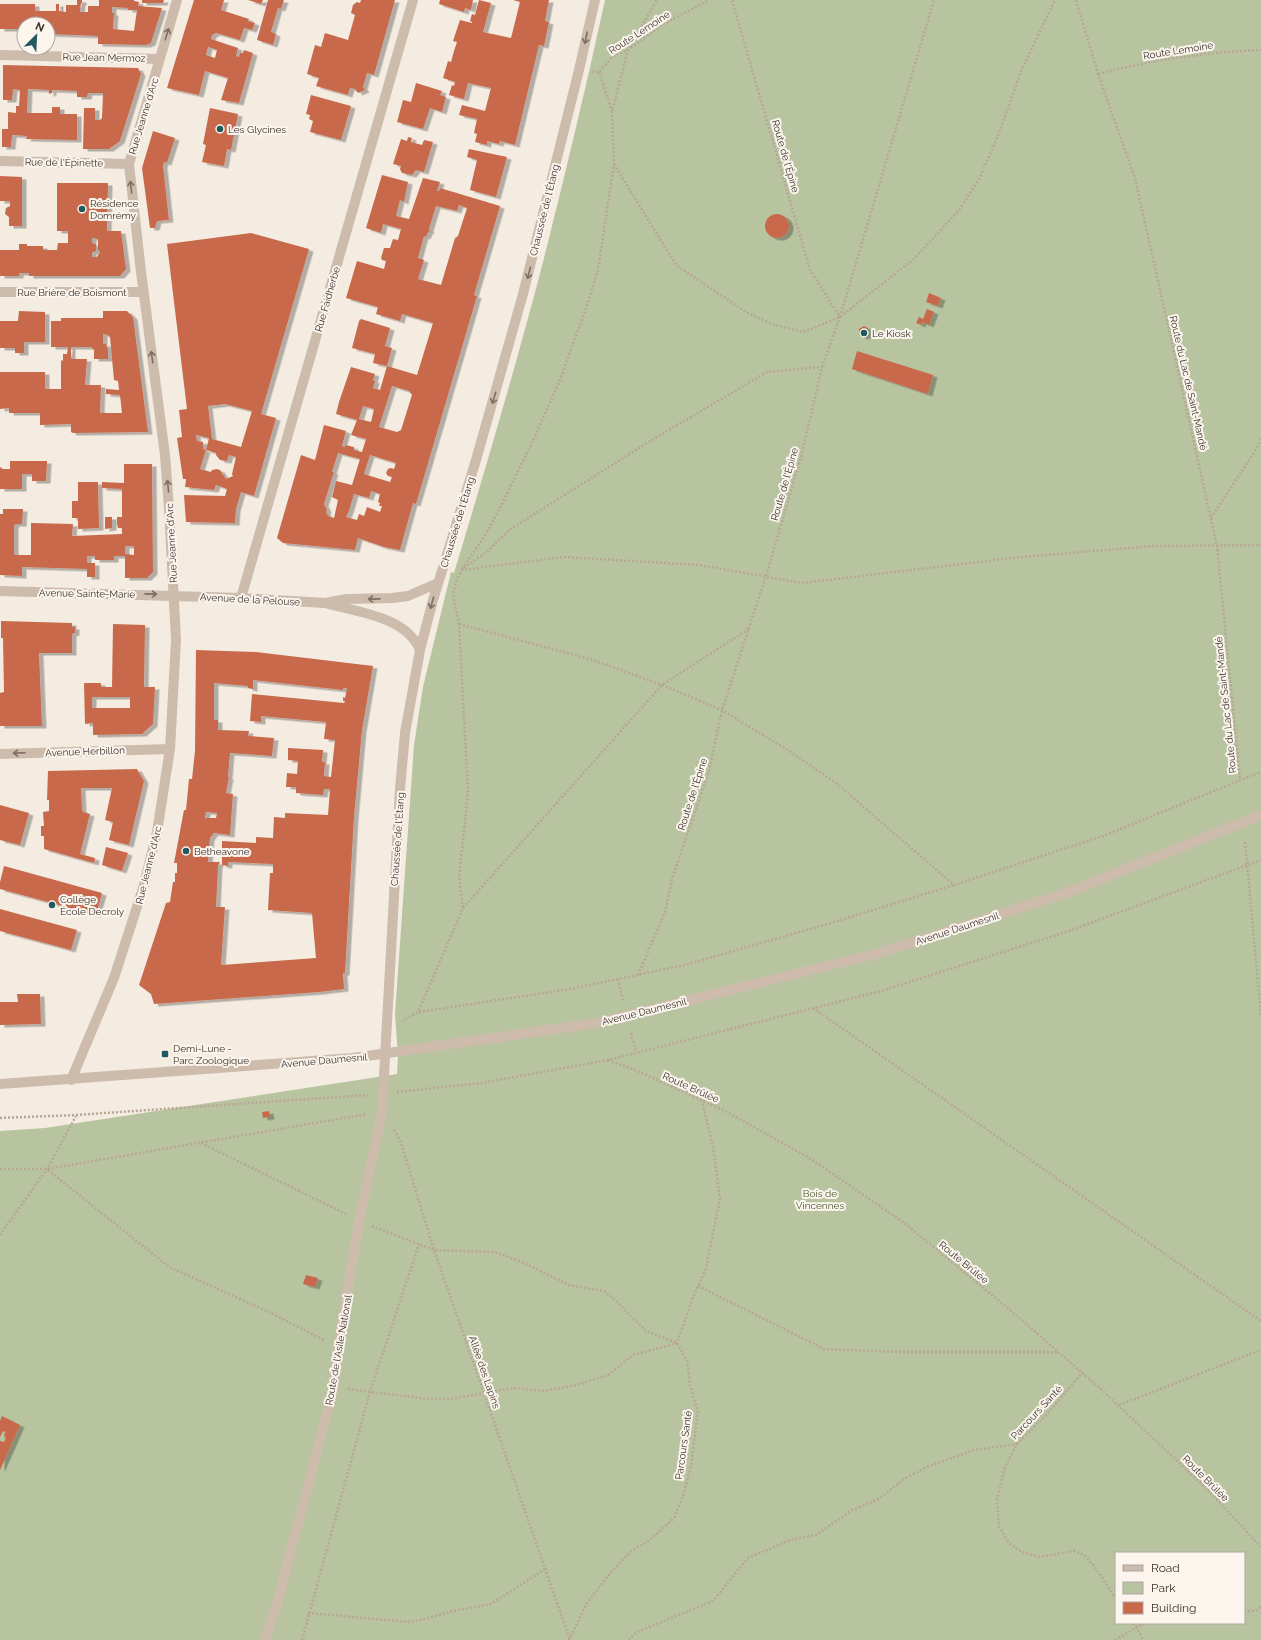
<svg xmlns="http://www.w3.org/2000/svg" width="1261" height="1640" viewBox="0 0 1261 1640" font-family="Raleway,sans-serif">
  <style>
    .green { fill: #b8c4a0; fill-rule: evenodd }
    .building { fill: #c8694b; fill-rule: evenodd; filter: url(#shadow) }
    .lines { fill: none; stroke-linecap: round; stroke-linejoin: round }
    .path { stroke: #b9a596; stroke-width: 2.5; stroke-dasharray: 2 2; stroke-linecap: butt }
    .minor { stroke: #cdbbac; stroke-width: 10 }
    .oneway { stroke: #7d6f65 }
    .poi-dot { fill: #1f5a5e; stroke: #fbf5ee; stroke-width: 1.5 }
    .labels { text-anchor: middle; stroke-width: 4; stroke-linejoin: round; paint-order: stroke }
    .street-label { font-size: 10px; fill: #3b302b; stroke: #fbf5ee }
    .poi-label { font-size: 10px; fill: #3b302b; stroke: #fbf5ee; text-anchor: start }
    .park-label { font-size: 10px; fill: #4a5a2e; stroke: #fbf5ee }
  </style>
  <defs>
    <filter id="shadow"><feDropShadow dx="4.5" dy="2.5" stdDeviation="0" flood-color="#0004"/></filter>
  </defs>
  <rect width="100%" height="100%" fill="#f4ebe1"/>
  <path class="green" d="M605 0H1261V1640H0V1131L45 1128 397 1074 398 1055 395 1014 414 745 423 687 451 572 454 573C485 470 516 366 543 262 565 175 586 88 605 0ZM1116 1553H1244V1623H1116Z"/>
  <path class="building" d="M77 0H82V3H81L80 12H88V6H99V0H134V1L139 2 138 6 162 8 151 43 146 45 98 44V36L48 34V24H24V29H0V4H35V11H56V4H59V11L66 12V5H77ZM112 7 128 8V10H137L134 31 113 29 114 13H112Z
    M142 0H164L163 3H142Z
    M194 0H224L221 10 249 19 248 21 255 23 252 30 244 28 240 40 216 33 212 35 211 39 238 48 236 56 239 57 240 53H243L244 50 253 53 239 103 221 100 228 78 205 71 199 95 167 88ZM208 47 217 50 215 58 206 55Z
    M248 0H263L261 4Z
    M268 0H284L281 9 278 8 271 32 276 34 273 45 257 40Z
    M361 0H395L374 75 367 73 363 87 365 90 358 93 355 89 350 88 348 95 316 86 319 78 307 74 315 45 321 47 325 33 348 40 355 15 351 13 353 5 357 2 360 3Z
    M440 0H473L471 10 465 8 464 12 439 4Z
    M479 0 491 3 483 32 511 38 520 2 513 0H549L545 21 549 22 544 46 539 45 515 145 500 141 499 144 487 141V145L475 142 477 134 474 133 477 119 459 115 462 105 485 111 491 88 468 83 464 99 449 95 452 85 454 86 455 82 443 78 448 61 451 62 454 51 457 42 453 41 460 20 472 23V22L470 21 472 14 475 15Z
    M3 65 138 68 141 74 120 141 109 149H83L84 108H95V120H100L102 118 103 93H88L87 97H77V91L52 90V93L49 94V90L28 89 27 113H52V107H60V114H77V140L26 139 27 136 12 135 11 147H2V129H8V112L16 113V106H19L20 90 13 89 12 100H3Z
    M416 83 442 91 440 95 446 97 442 112 430 108 423 129 397 122 403 100 411 102Z
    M311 95 351 106 341 140 310 132 313 121 309 119 310 115 306 114Z
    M210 108 238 114 231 150 227 149 224 166 202 162 206 145 203 144Z
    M153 131 175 138 167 163 164 162 163 166 169 220 157 221 155 228H150L142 168Z
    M408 137 412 138 411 142 422 145 424 140 433 142 424 172 416 170 412 175 402 173 400 169 401 166 393 164 401 139 407 141Z
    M469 149 507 157 496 197 470 190 477 160 467 157Z
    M382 175 408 182 404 202 400 200 396 216 409 219 423 178 440 182 437 191H439L440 188 500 206 474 295 477 296 424 477 416 504 413 503 400 550 384 547 358 538 355 550 283 543 277 538 301 455 315 460 324 425 346 431 342 446 345 447V445L354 447V450L362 452 366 439 351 435 357 420 336 414 339 402 351 367 375 374 373 380 375 381 373 388 380 390 387 366 373 363 375 354 352 348 359 321 361 319 390 328 385 346 392 348 387 366 417 375 433 323 402 314 400 321 376 314 378 307 346 298 357 261 384 269 386 261 382 260 381 258 384 248H390L393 239 398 240 401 229 383 224 381 233 366 228ZM459 205 467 208 458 236 455 238 441 285 418 279 424 260 418 258 424 236 426 237 428 232 430 231 429 229 436 206 457 211ZM392 386 409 391 412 395 401 430 397 432 379 427ZM363 406 374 409 371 422 359 419ZM338 453 360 459 352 485 336 481 332 497 338 500 334 518 328 516 326 512 327 510 324 504 334 472H332ZM370 455 396 463 394 469 391 468 388 469 386 473 388 476 392 477 390 482 364 474ZM371 491 380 494 378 502 380 503 379 506H382L380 512 367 507 364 516 359 514 357 520 346 517 349 511 354 494 369 498Z
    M0 176 22 177V226H9V217L5 214 6 208 10 206V201H0Z
    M57 183H108L107 231H121L126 269 120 276H29V273H19V276H0V250H19V244H27V246H43V250H57L58 243H68V231H57ZM92 238 98 239V250L100 252 97 257H92V252H94L96 251V244L92 243Z
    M765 226a12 12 0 1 1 24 0a12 12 0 1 1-24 0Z
    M251 233 309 249 261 414 276 418 254 496 241 492 236 509 235 523 186 522 184 495 225 496 227 489 216 485 214 490 185 487 186 479H183L177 438 182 437 179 410 187 409 167 244ZM225 404 252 411 241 447 212 439 208 406ZM196 435 209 438 206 450 216 453V455L220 460 227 461 229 455 236 457 232 474 233 476 226 479 220 470 217 469 212 470 211 472 200 469 206 450 203 449V442L197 441Z
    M929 293 941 298 938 306 926 302Z
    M927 309 934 312 929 325 922 322 921 325 916 323 919 317 923 319Z
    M19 311 45 312V342H24V353H15V348H0V321H18Z
    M103 311H127L133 317 148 432 73 433 71 432V424L40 425V413H9V408L0 409V372H45V389H61V360L63 361V354H67L68 347H51V321H61V318H103ZM103 334 108 335 110 337 114 380 118 381 119 390 106 389V394L120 395 122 413H100L101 385H85L87 359H71V347H91L94 350V359H108V350L106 344H103Z
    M864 326 868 328V334L864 337 859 335V329Z
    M857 351 933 375 928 394 852 369Z
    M10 461H47L46 481H32V474H22V489H0V467L3 469H10Z
    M124 464H152L153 572 147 578H125V556H114V560H95V556H87V563H95V577H87V569L22 567V576L0 575V514H3V509H23L22 524H15L14 527V555H31V523L73 524 72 536 122 534V528H118L117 524V517H122V489L102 488V482L124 483ZM125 546H134V555L125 554Z
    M78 482H98L99 528 78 529V518H72V501H78Z
    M105 517H112V528L105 529Z
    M1 621 72 623V627H75V633L72 634V653H39L42 726H0V693L4 692 3 638H1Z
    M113 624 145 625 144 687H155L153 724 142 734 93 735V723L85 724 84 683H101V687H112ZM92 697H130V708H92Z
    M196 650 256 652 373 666 362 730 354 817 345 973H343L344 989 319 992 154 1004 151 994 139 985 166 903 170 902 173 882H175V873H177V863H174L184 810H186L189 779H192L195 751ZM253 680 343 690V688H347L345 698 343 697V701H345L344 703 252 694 250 721 261 722V716L326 722 324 739 335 740 331 777 324 776 325 762H322L323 750 288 748V760L298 761 297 774 287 773 286 787H296V793L323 795 324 789H330L328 815 285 813V818L274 817 273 838 256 837V843L222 841V865L228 866V862L273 864V873H270L268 910 312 913 316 958 221 965 225 907H216L218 866 220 862H208L210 838 214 833 230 835 233 794 226 793 229 777H228L230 753 272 756 274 738 248 736 249 731 218 730V720H214V683L248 686V688L253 689ZM206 812 217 813 216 818H205Z
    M137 769 144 781 129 845 109 840 113 822 105 820 112 788H81L82 809 83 812 90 814 80 854 95 858 94 863 44 849V836H41V826H44L43 812 49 811V800H47L48 771Z
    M0 805 29 813 20 845 0 840Z
    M106 847 128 853 122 871 102 865Z
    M4 866 102 893 96 915 0 889V882Z
    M0 909 77 930 71 950 0 931Z
    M17 994H40L41 1024 0 1025V1002H18Z
    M269 1111 270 1117 263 1118 262 1112Z
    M306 1275 318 1278 315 1287 303 1284Z
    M2 1416 20 1425 0 1470V1441L4 1442 6 1437 4 1436 6 1432 3 1431 0 1437V1421Z"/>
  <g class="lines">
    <path class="path" d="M1076 0 1098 74 1135 178 1217 546 1240 779
      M592 72H599L614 55 628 50 662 25 709 0
      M599 72 612 111
      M1098 74C1151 60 1206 52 1261 50
      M614 164 676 265 746 312 772 324 803 332 840 317 914 259 960 209 979 179 996 141 1022 69 1055 0
      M840 317 934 0
      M1211 518 1255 451 1261 439
      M464 568 488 551 509 530 647 443 767 372 822 367
      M462 569 484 537 500 508 531 445 559 382 585 312 598 270 614 164 612 111 628 50 657 0
      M459 624 593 660 662 685 722 710 786 749 836 783 954 885 1103 836 1261 772
      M1245 842 1261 1017
      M463 908 662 685 750 628
      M638 975 665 912 672 879 709 771 722 710 766 576 801 457 822 367 840 317 810 270 732 0
      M618 979 623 1000
      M813 1008 1261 1321
      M419 1012 570 989 685 965 841 920 954 885
      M402 1021 418 1012 463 908 459 877 468 792 459 624 453 595 457 579 462 570 564 557 699 565 802 583 1021 557 1152 546 1261 545
      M631 1033 636 1052
      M608 1060 635 1070 723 1110 808 1157 903 1222 1009 1309 1103 1391 1208 1490 1261 1547
      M397 1092 482 1083 608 1060 881 991 1069 931 1261 860
      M0 1118 76 1115 368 1095
      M394 1130 400 1140 434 1250 570 1640
      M201 1143 346 1214
      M0 1169H47L367 1114
      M48 1170 169 1267 271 1313 324 1340
      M372 1226 434 1250 495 1252 524 1263 569 1285 604 1291 614 1299 646 1331 677 1343
      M0 1235 47 1169 76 1116
      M698 1286 824 1349 898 1352H1058
      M1083 1372 1048 1413 1017 1444 1005 1467 997 1499 999 1527 1009 1543 1022 1552 1039 1557 1074 1551 1084 1555 1095 1567 1116 1599
      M348 1389 429 1399H450L514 1388 545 1391 576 1385 608 1375 633 1355 677 1343
      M1119 1405 1261 1350
      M1244 1611H1255L1261 1607
      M308 1613 407 1622 422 1620 453 1611 491 1604 545 1569
      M1134 1623 1143 1640
      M302 1640 370 1392 419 1244
      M569 1640 587 1603 612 1571 630 1552 650 1540 674 1518 683 1496 691 1466 698 1411 690 1385 687 1361 677 1343 692 1300 706 1268 720 1199 713 1147 702 1101
      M629 1640 637 1632 713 1601 748 1558 790 1540 816 1535 852 1510 879 1499 904 1479 929 1466 974 1450 1017 1444
      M1115 1640 1137 1627 1146 1623"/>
    <path class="minor" d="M0 55 159 59
      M0 161 129 164
      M0 292H143
      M0 591 241 598 325 603
      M241 598 413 0
      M420 650C406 616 356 612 325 603L347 599 392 598 408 596 438 583
      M0 754 170 749
      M71 1080 114 978 144 885 157 832 170 749 176 640 169 508 165 455 141 272 129 164 177 0
      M0 1084 353 1058 597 1023 879 953 1066 893 1261 815
      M265 1640 278 1600 334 1386 338 1347 359 1221 382 1112 400 789 405 733 420 650 433 600 476 460 523 294 578 74 595 0"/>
  </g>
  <defs><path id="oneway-shaft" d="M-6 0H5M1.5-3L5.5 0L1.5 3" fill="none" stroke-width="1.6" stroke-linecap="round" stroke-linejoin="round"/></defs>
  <g class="oneway">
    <use href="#oneway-shaft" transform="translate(167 34) rotate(-73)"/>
    <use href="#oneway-shaft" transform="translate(586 38) rotate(102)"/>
    <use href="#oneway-shaft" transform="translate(131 187) rotate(-96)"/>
    <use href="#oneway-shaft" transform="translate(529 273) rotate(104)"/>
    <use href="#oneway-shaft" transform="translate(152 357) rotate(-98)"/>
    <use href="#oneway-shaft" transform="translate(494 398) rotate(106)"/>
    <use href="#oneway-shaft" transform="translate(168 486) rotate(-95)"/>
    <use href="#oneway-shaft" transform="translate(151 594) rotate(1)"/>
    <use href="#oneway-shaft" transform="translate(374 599) rotate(179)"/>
    <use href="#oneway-shaft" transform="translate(432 603) rotate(105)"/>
    <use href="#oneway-shaft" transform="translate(19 753) rotate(178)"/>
  </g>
  <g class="poi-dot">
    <circle cx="220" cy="129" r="4"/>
    <circle cx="82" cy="209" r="4"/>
    <circle cx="864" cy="333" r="4"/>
    <circle cx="186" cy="851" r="4"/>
    <circle cx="52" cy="905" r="4"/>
    <rect x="161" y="1050" width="8" height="8" rx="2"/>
  </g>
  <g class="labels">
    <g class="street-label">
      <text transform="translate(639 32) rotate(-33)" y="4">Route Lemoine</text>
      <text transform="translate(1178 50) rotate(-9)" y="4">Route Lemoine</text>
      <text transform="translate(104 57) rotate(1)" y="4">Rue Jean Mermoz</text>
      <text transform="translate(143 116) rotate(-73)" y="4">Rue Jeanne d'Arc</text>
      <text transform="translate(786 156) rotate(74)" y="4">Route de l'Épine</text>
      <text transform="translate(64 162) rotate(1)" y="4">Rue de l'Épinette</text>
      <text transform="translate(544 210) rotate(-76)" y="4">Chaussée de l'Étang</text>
      <text x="72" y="296">Rue Brière de Boismont</text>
      <text transform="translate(327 299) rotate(-74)" y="4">Rue Faidherbe</text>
      <text transform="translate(1189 383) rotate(77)" y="4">Route du Lac de Saint-Mandé</text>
      <text transform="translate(784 484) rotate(-74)" y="4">Route de l'Épine</text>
      <text transform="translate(457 522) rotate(-73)" y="4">Chaussée de l'Étang</text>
      <text transform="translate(171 543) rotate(-93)" y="4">Rue Jeanne d'Arc</text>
      <text transform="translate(87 593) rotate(1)" y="4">Avenue Sainte-Marie</text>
      <text transform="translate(250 599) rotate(3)" y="4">Avenue de la Pelouse</text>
      <text transform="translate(1225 705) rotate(-96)" y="4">Route du Lac de Saint-Mandé</text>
      <text transform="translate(85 751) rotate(-2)" y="4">Avenue Herbillon</text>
      <text transform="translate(692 794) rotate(-72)" y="4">Route de l'Épine</text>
      <text transform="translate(397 839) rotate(-86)" y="4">Chaussée de l'Étang</text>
      <text transform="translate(148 865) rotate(-76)" y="4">Rue Jeanne d'Arc</text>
      <text transform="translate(957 928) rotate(-18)" y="4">Avenue Daumesnil</text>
      <text transform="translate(644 1011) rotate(-14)" y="4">Avenue Daumesnil</text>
      <text transform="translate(324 1060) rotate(-5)" y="4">Avenue Daumesnil</text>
      <text transform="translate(691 1087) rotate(24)" y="4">Route Brûlée</text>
      <text transform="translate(964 1262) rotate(39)" y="4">Route Brûlée</text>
      <text transform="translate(338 1350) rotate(-80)" y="4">Route de l'Asile National</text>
      <text transform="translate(485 1372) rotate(71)" y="4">Allée des Lapins</text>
      <text transform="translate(1036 1412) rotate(-47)" y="4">Parcours Santé</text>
      <text transform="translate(683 1445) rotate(-82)" y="4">Parcours Santé</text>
      <text transform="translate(1206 1478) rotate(45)" y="4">Route Brûlée</text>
    </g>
    <g class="poi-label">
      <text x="228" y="133">Les Glycines</text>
      <text x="90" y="207">Résidence<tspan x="90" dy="12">Domrémy</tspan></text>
      <text x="872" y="337">Le Kiosk</text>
      <text x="194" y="855">Betheavone</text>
      <text x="60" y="903">Collège<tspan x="60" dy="12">École Decroly</tspan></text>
      <text x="173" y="1052">Demi-Lune -<tspan x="173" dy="12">Parc Zoologique</tspan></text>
    </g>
    <g class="park-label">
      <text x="820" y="1197">Bois de<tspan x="820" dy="12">Vincennes</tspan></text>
    </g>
  </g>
  <rect x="1115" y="1552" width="130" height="72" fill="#fbf5ee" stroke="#aea6a0"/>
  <rect x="1123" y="1565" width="20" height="6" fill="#cdbbac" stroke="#aea6a0"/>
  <text x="1151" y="1572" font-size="12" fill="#3b302b">Road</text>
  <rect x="1123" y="1582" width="20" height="12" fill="#b8c4a0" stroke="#aea6a0"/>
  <text x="1151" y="1592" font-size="12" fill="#3b302b">Park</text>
  <rect x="1123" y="1602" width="20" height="12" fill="#c8694b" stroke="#aea6a0"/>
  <text x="1151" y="1612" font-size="12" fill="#3b302b">Building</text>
  <g transform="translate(36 36) rotate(24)"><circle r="19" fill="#fbf5ee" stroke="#aea6a0"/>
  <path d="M0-3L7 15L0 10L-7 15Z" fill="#1f5a5e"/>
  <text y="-6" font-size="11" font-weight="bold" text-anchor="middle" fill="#3b302b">N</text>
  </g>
</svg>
